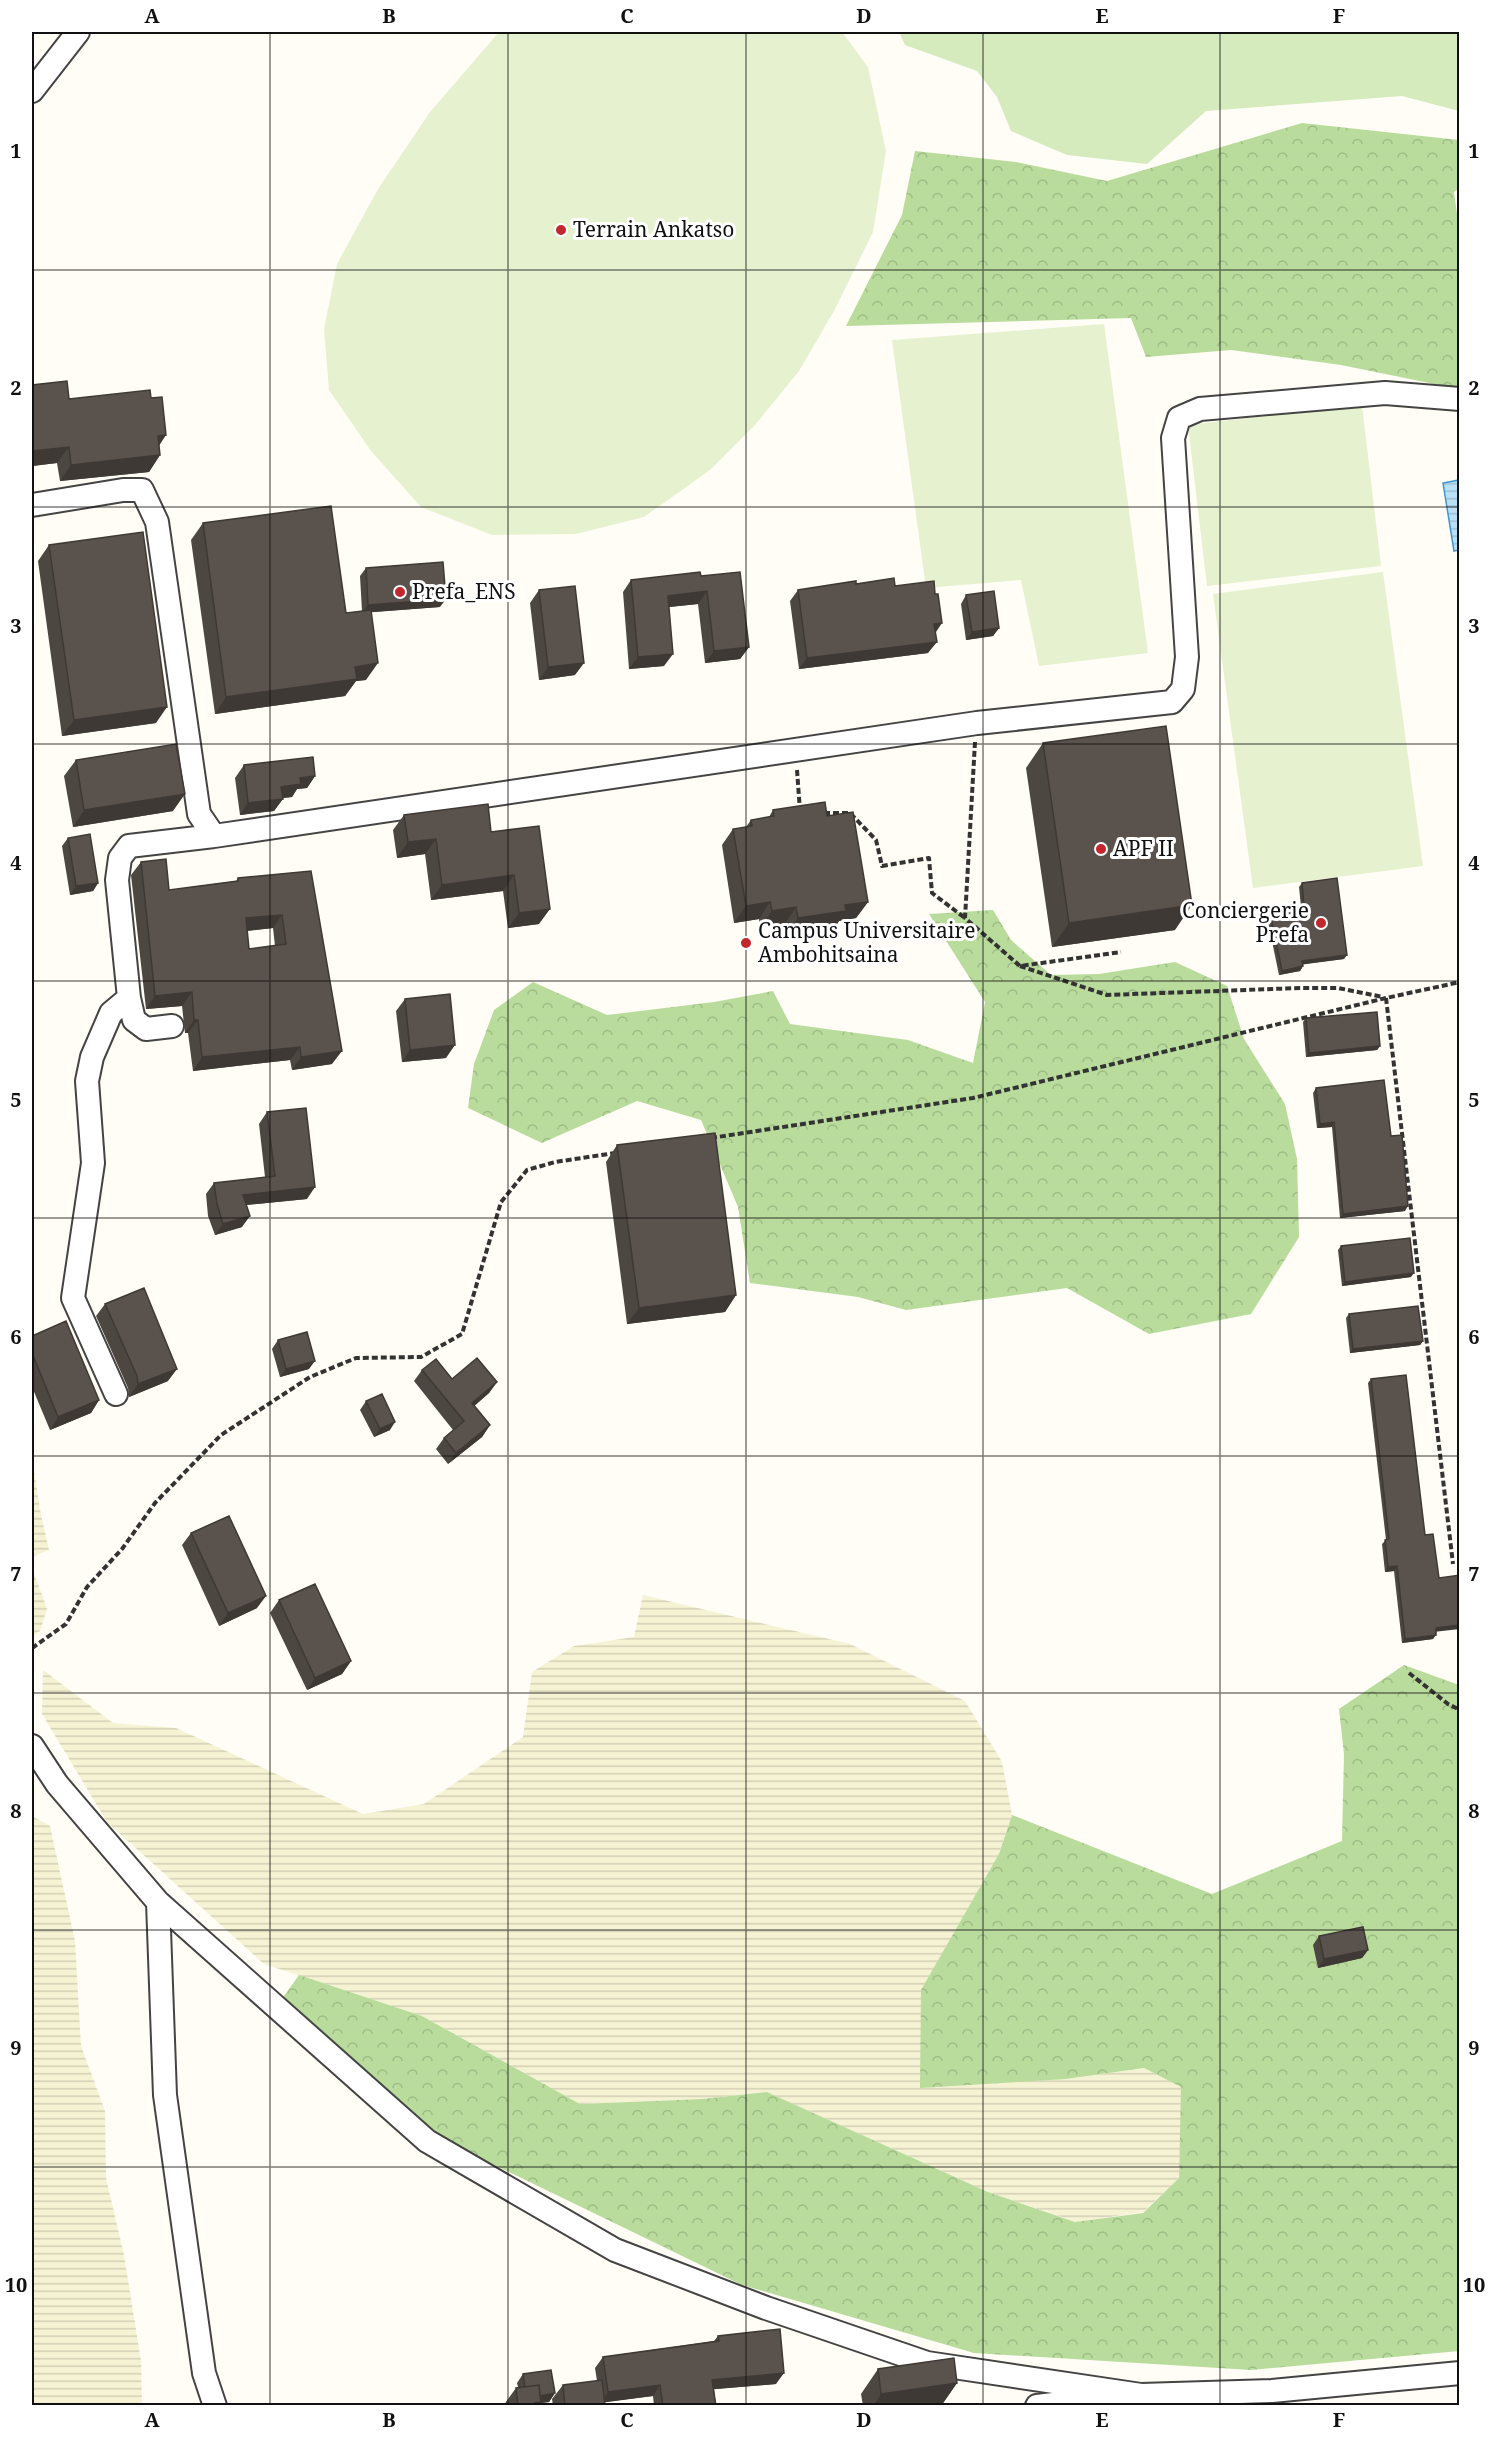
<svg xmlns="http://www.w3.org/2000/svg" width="1491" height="2437" viewBox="0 0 1491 2437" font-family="'Noto Serif',serif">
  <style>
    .farmland { fill: url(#farmland-rules) }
    .grass { fill: #d5ebbd }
    .forest { fill: url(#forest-crowns) }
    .pitch { fill: #e6f2cf }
    .water { fill: url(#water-rules); stroke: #3f96cf; stroke-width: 1.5 }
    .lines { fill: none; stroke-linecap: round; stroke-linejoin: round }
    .minor-casing { stroke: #444; stroke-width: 26 }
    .path { stroke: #333; stroke-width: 4; stroke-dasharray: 6 3; stroke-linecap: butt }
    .minor { stroke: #fff; stroke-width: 22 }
    .wall { fill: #4d4742; fill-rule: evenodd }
    .shaded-wall { fill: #3f3936 }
    .building { fill: #5a524d; stroke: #3f3936; stroke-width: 1.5; fill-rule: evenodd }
    .grid { fill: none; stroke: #111; stroke-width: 1.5; stroke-opacity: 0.55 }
    .poi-dot { fill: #c4262e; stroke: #fff; stroke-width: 2 }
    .labels { text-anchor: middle; stroke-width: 6; stroke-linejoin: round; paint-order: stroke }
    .poi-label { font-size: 21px; fill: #111; stroke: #fff; text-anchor: start }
    .neatline { fill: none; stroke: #111; stroke-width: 2 }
    .grid-label { font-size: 20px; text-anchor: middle; font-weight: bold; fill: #111 }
  </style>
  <defs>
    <pattern id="farmland-rules" width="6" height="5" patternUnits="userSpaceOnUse" patternTransform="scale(1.5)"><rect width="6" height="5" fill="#f6f3d4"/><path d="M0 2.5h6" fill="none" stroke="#d2cfb5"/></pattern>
    <pattern id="forest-crowns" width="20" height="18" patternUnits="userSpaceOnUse" patternTransform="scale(1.5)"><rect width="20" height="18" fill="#b9dc9c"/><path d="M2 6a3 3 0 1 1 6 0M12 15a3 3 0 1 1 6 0" fill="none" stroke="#9ebc85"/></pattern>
    <pattern id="water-rules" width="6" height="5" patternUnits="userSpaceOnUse" patternTransform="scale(1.5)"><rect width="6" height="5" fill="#b9e0f7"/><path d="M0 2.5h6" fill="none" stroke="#9ebfd3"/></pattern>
  </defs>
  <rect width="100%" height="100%" fill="#fffdf5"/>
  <path class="farmland" d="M32 1457 40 1510 49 1550 32 1557Z
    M32 1568 47 1609 40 1631 32 1637Z
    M643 1595 850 1644 965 1701 1002 1762 1012 1815 999 1854 1066 2079 1144 2068 1182 2087 1179 2178 1143 2212 1076 2222 988 2192 767 2092 702 2099 580 2104 422 2016 264 1964 107 1822 42 1714 43 1670 113 1723 176 1728 363 1814 424 1804 523 1737 532 1672 574 1646 634 1637Z
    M32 1816 50 1826 75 1941 81 2046 105 2111 106 2178 124 2255 141 2361 142 2405H32Z"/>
  <path class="grass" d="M899 32H1459V111L1402 96 1206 111 1147 164 1067 155 1011 131 997 97 977 71 905 45Z"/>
  <path class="forest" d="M1302 123 1459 140V188L1454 192 1458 221 1460 222 1459 389 1341 365 1231 350 1146 357 1131 318 846 326 902 215 915 151 1016 162 1107 181Z
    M993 910 1011 940 1051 975 1099 974 1175 962 1227 986 1244 1039 1285 1104 1297 1159 1299 1237 1251 1314 1149 1334 1067 1288 906 1310 858 1297 750 1283 738 1207 701 1120 637 1101 542 1143 468 1108 474 1064 494 1010 533 982 607 1015 714 1002 773 991 790 1024 908 1040 973 1063 985 1002 929 914Z
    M1404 1665 1459 1685V2351L1251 2370 974 2353 742 2285 449 2143 282 1999 299 1975 422 2016 580 2104 702 2099 767 2092 988 2192 1075 2222 1143 2213 1179 2178 1181 2087 1144 2068 1066 2079 920 2088 921 1990 999 1854 1012 1815 1212 1894 1342 1841 1344 1754 1339 1709Z"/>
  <path class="pitch" d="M499 32H842L868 67 886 151 873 232 834 311 799 371 755 425 710 470 644 517 576 534 492 535 421 507 371 451 329 390 324 329 337 264 378 189 430 112Z
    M1104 324 1148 653 1039 666 1021 580 926 588 892 340Z
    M1362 405 1381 566 1207 586 1188 425Z
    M1383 572 1423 866 1253 888 1213 594Z"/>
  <path class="water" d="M1459 480V550L1454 551 1443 483Z"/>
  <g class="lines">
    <defs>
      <path id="minor" d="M32 91 78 32
        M32 505 123 490H142L157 522 199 814 214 836
        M172 1026 146 1029 134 1020 129 998 117 880 120 858 129 846 214 836 977 723 1172 702 1183 689 1187 657 1173 438 1179 418 1200 409 1385 393 1460 399
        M116 1394 73 1298 93 1163 87 1081 92 1057 111 1013 129 998
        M32 1746 57 1784 158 1902 427 2141 615 2250 766 2308 927 2363 1141 2395 1272 2391 1460 2373
        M158 1902 165 2095 204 2373 215 2406
        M1037 2406 1103 2398"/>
    </defs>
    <use href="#minor" class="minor-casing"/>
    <path class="path" d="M975 742 965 918 1020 966 1121 952
      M797 770 800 811
      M824 813H850L876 840 882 866 929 858 932 893 965 918
      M1020 966 1107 995 1300 988H1338L1383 997
      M1386 998 1453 1564
      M711 1138 973 1098 1386 998 1460 982
      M32 1648 66 1624 87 1587 122 1549 155 1503 221 1435 310 1377 356 1358 421 1357 462 1334 501 1202 527 1170 555 1162 615 1153
      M1409 1673 1448 1704 1460 1710"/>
    <use href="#minor" class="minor"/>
  </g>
  <path class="wall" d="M32 385 69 399 159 446 160 455 149 472 60 481 57 463 32 466Z
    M203 523 346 613 362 611 360 576 366 568 440 607 371 612 366 680 356 681 345 696 215 714 191 540Z
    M49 545 156 723 62 736 38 561Z
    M701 576 749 647 740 659 705 663 698 604 669 607 664 666 629 669 623 592 631 580Z
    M856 584 895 586 935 632 928 653 799 669 790 601 798 590Z
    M539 590 575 675 539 680 530 603Z
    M966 595 999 628 993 636 966 640 961 604Z
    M1043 743 1175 930 1052 947 1026 768Z
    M76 760 173 811 73 827 64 776Z
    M244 765 315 776 307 788 297 789 292 797 283 798 274 811 240 815 235 778Z
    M773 810 827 816 868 902 856 918 839 921 835 927 786 935 785 924 760 927 759 919 734 923 722 845 733 829 746 827 751 820 769 817Z
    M404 815 491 832 539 924 508 928 503 891 431 900 425 854 397 858 393 830Z
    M68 838 98 883 93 891 70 895 62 846Z
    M141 862 169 890 236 881 238 878 311 871 332 1064 292 1070 290 1060 193 1071 188 1033H185L182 1006 146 1009 131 875ZM273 928 275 946 249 949 247 931Z
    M1302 883 1344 959 1303 964V966L1300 971 1279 975 1267 917 1270 913 1301 907 1299 887Z
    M405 999 446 1058 402 1062 396 1011Z
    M1306 1018 1380 1046 1377 1050 1306 1057 1303 1022Z
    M1316 1088 1391 1136 1405 1211 1340 1218 1332 1127 1317 1128 1313 1093Z
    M267 1112 307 1199 246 1205 242 1227 215 1235 208 1216 206 1194 214 1183 265 1177 259 1124Z
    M617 1145 736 1295 725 1312 627 1324 606 1162Z
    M1341 1246 1411 1277 1342 1286 1338 1250Z
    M105 1304 168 1381 129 1397 128 1388 96 1316Z
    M1349 1314 1423 1341 1420 1345 1350 1353 1346 1318Z
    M32 1336 99 1400 91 1413 50 1430 32 1387Z
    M278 1340 309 1369 280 1377 272 1349Z
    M422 1370 452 1379 497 1382 489 1393 474 1406 490 1425 482 1437 448 1464 436 1449 444 1438 453 1430 414 1381Z
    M1371 1379 1436 1632 1433 1639 1402 1643 1394 1571 1385 1572 1382 1544 1386 1540 1368 1383Z
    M366 1401 390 1430 374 1437 360 1410Z
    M191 1533 257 1608 219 1626 182 1545Z
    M279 1600 351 1661 342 1674 307 1690 270 1613Z
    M1319 1936 1368 1950 1362 1958 1318 1968 1313 1945Z
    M718 2336 776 2384 714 2389 716 2406H654L653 2396 604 2402 605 2406H553L552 2399 563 2385 597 2381 595 2368 603 2357 714 2341Z
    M878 2369 957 2383 941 2406H863L861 2394Z
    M523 2374 555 2393 549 2402 541 2403 539 2406H503L516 2388 518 2387 517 2383Z"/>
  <path class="shaded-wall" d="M166 435 155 452 158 436Z
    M69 447 57 463 32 466V451Z
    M160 455 149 472 60 481 71 465Z
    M707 591 698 604 659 608 668 596Z
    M446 599 440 607 362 613 368 605Z
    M942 623 934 635V624Z
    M999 628 993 636 966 640 972 632Z
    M937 642 928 653 799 669 807 658Z
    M749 647 740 659 705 663 714 651Z
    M673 654 664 666 629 669 638 657Z
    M378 663 366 680 356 681 345 696 215 714 226 697 355 667Z
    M584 663 575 675 539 680 548 667Z
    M167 707 156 723 62 736 74 720Z
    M315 776 307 788 297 789 292 797 273 799 281 787 300 778Z
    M185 794 173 811 73 827 84 810Z
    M283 799 274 811 240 815 248 803Z
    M436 839 425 854 397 858 408 842Z
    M514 875 503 891 431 900 442 885Z
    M98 883 93 891 70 895 76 886Z
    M770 902 759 919 734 923 746 906Z
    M868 902 856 918 839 921 835 927 786 935 798 918 845 905Z
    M1192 905 1175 930 1052 947 1069 923Z
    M796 907 785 924 760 927 772 911Z
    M550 909 539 924 508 928 519 913Z
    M282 915 273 928 236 932 246 918Z
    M1347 955 1344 959 1299 965 1302 961Z
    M1303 966 1300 971 1279 975 1282 971Z
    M192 992 182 1006 146 1009 155 996Z
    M194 1020H198L188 1033H185Z
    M455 1045 446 1058 402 1062 410 1050Z
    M1380 1046 1377 1050 1306 1057 1309 1053Z
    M300 1047 290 1060 193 1071 202 1057Z
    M342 1051 332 1064 292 1070 301 1057Z
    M1334 1122 1332 1127 1317 1128 1320 1124Z
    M315 1187 307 1199 235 1206 243 1195Z
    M1408 1206 1405 1211 1340 1218 1343 1214Z
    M250 1216 242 1227 215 1235 223 1224Z
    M1414 1273 1411 1277 1342 1286 1345 1282Z
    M736 1295 725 1312 627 1324 639 1308Z
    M1423 1341 1420 1345 1350 1353 1353 1349Z
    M315 1361 309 1369 280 1377 286 1369Z
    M177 1369 168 1381 129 1397 138 1384Z
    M497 1382 489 1393 464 1415 472 1403Z
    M99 1400 91 1413 50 1430 58 1417Z
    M395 1422 390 1430 374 1437 380 1429Z
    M490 1425 482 1437 448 1464 456 1453Z
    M1397 1566 1394 1571 1385 1572 1388 1567Z
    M266 1596 257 1608 219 1626 228 1613Z
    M1460 1625V1629L1433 1632 1436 1628Z
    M1436 1635 1433 1639 1402 1643 1405 1639Z
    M351 1661 342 1674 307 1690 315 1678Z
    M1368 1950 1362 1958 1318 1968 1324 1959Z
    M784 2373 776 2384 705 2390 712 2380Z
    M957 2383 941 2406H873L881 2394Z
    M660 2385 653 2396 600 2403 608 2392Z
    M555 2393 549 2402 541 2403 539 2406H533L527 2398Z"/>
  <path class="building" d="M67 381 69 399 150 390 151 398 162 397 166 435 158 436 160 455 71 465 69 447 32 451V385Z
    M331 506 346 613 371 610 378 663 355 667 357 679 226 697 203 523Z
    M143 532 167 707 74 720 49 545Z
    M443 562 446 599 368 605 366 568Z
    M700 572 701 576 740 572 749 647 714 651 707 591 668 596 673 654 638 657 631 580Z
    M894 578 895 586 934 581 935 594H938L942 623 934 624 937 642 807 658 798 590 856 581V584Z
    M575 586 584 663 548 667 539 590Z
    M994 591 999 628 972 632 966 595Z
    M1166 726 1192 905 1069 923 1043 743Z
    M176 744 185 794 84 810 76 760Z
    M313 757 315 776 300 778 301 784 281 787 283 799 248 803 244 765Z
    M825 802 827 816 853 812 868 902 845 905 846 911 798 918 796 907 772 911 770 902 746 906 733 829 752 826 751 820 774 816 773 810Z
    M488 804 491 832 539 826 550 909 519 913 514 875 442 885 436 839 408 842 404 815Z
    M90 834 98 883 76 886 68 838Z
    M166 859 169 890 238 881V878L311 871 342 1051 301 1057 300 1047 202 1057 198 1020H194L192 992 155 996 141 862ZM282 915 286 944 249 949 246 918Z
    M1337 878 1347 955 1302 961 1303 966 1282 971 1270 913 1304 906 1302 883Z
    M450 994 455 1045 410 1050 405 999Z
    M1377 1012 1380 1046 1309 1053 1306 1018Z
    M1384 1080 1391 1136 1402 1135 1408 1206 1343 1214 1334 1122 1320 1124 1316 1088Z
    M306 1108 315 1187 243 1195 250 1216 223 1224 217 1204 214 1183 275 1176 267 1112Z
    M715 1133 736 1295 639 1308 617 1145Z
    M1410 1238 1414 1273 1345 1282 1341 1246Z
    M144 1288 177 1369 138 1384 137 1376 105 1304Z
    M1418 1306 1423 1341 1353 1349 1349 1314Z
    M66 1321 99 1400 58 1417 32 1353V1336Z
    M307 1332 315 1361 286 1369 278 1340Z
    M477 1358 497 1382 472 1403 490 1425 456 1453 444 1438 464 1421 422 1370 436 1359 452 1379Z
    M1406 1375 1425 1535 1433 1534 1439 1578 1460 1575V1625L1436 1628V1635L1405 1639 1397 1566 1388 1567 1385 1540 1389 1539 1371 1379Z
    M382 1394 395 1422 380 1429 366 1401Z
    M229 1516 266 1596 228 1613 191 1533Z
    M315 1584 351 1661 315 1678 279 1600Z
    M1363 1927 1368 1950 1324 1959 1319 1936Z
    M780 2329 784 2373 712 2380 716 2406H663L660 2385 608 2392 603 2357 719 2341 718 2336Z
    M954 2358 957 2383 881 2394 878 2369Z
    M551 2370 555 2393 540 2396 539 2385 525 2387 523 2374Z
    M602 2380 605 2406H565L563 2385Z
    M539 2385 541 2402 535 2403V2406H518L516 2388Z"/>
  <path class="grid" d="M270 32V2406M508 32V2406M746 32V2406M983 32V2406M1220 32V2406M32 270H1460M32 507H1460M32 744H1460M32 981H1460M32 1218H1460M32 1456H1460M32 1693H1460M32 1930H1460M32 2167H1460"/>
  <g class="poi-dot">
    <circle cx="561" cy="230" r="6"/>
    <circle cx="400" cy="592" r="6"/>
    <circle cx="1101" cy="849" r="6"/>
    <circle cx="1321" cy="923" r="6"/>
    <circle cx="746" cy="943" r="6"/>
  </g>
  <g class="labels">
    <g class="poi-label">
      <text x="573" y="237">Terrain Ankatso</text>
      <text x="412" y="599">Prefa_ENS</text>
      <text x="1113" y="856">APF II</text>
      <text x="1309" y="918" text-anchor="end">Conciergerie<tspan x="1309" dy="24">Prefa</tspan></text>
      <text x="758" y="938">Campus Universitaire<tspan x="758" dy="24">Ambohitsaina</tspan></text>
    </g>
  </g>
  <rect width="1491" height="2437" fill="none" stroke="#ffffff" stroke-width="66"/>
  <rect x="33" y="33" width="1425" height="2371" class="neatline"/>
  <g class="grid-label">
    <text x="152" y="23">A</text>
    <text x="389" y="23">B</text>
    <text x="627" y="23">C</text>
    <text x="864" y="23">D</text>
    <text x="1102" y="23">E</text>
    <text x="1339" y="23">F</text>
    <text x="16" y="158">1</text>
    <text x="1474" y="158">1</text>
    <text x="16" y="395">2</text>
    <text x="1474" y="395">2</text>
    <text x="16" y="633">3</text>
    <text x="1474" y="633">3</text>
    <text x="16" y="870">4</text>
    <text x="1474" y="870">4</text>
    <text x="16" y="1107">5</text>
    <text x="1474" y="1107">5</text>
    <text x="16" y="1344">6</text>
    <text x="1474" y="1344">6</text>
    <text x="16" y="1581">7</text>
    <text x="1474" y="1581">7</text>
    <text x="16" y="1818">8</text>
    <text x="1474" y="1818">8</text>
    <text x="16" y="2055">9</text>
    <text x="1474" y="2055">9</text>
    <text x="16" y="2292">10</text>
    <text x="1474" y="2292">10</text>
    <text x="152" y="2427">A</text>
    <text x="389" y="2427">B</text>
    <text x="627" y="2427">C</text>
    <text x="864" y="2427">D</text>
    <text x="1102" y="2427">E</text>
    <text x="1339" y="2427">F</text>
  </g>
</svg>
